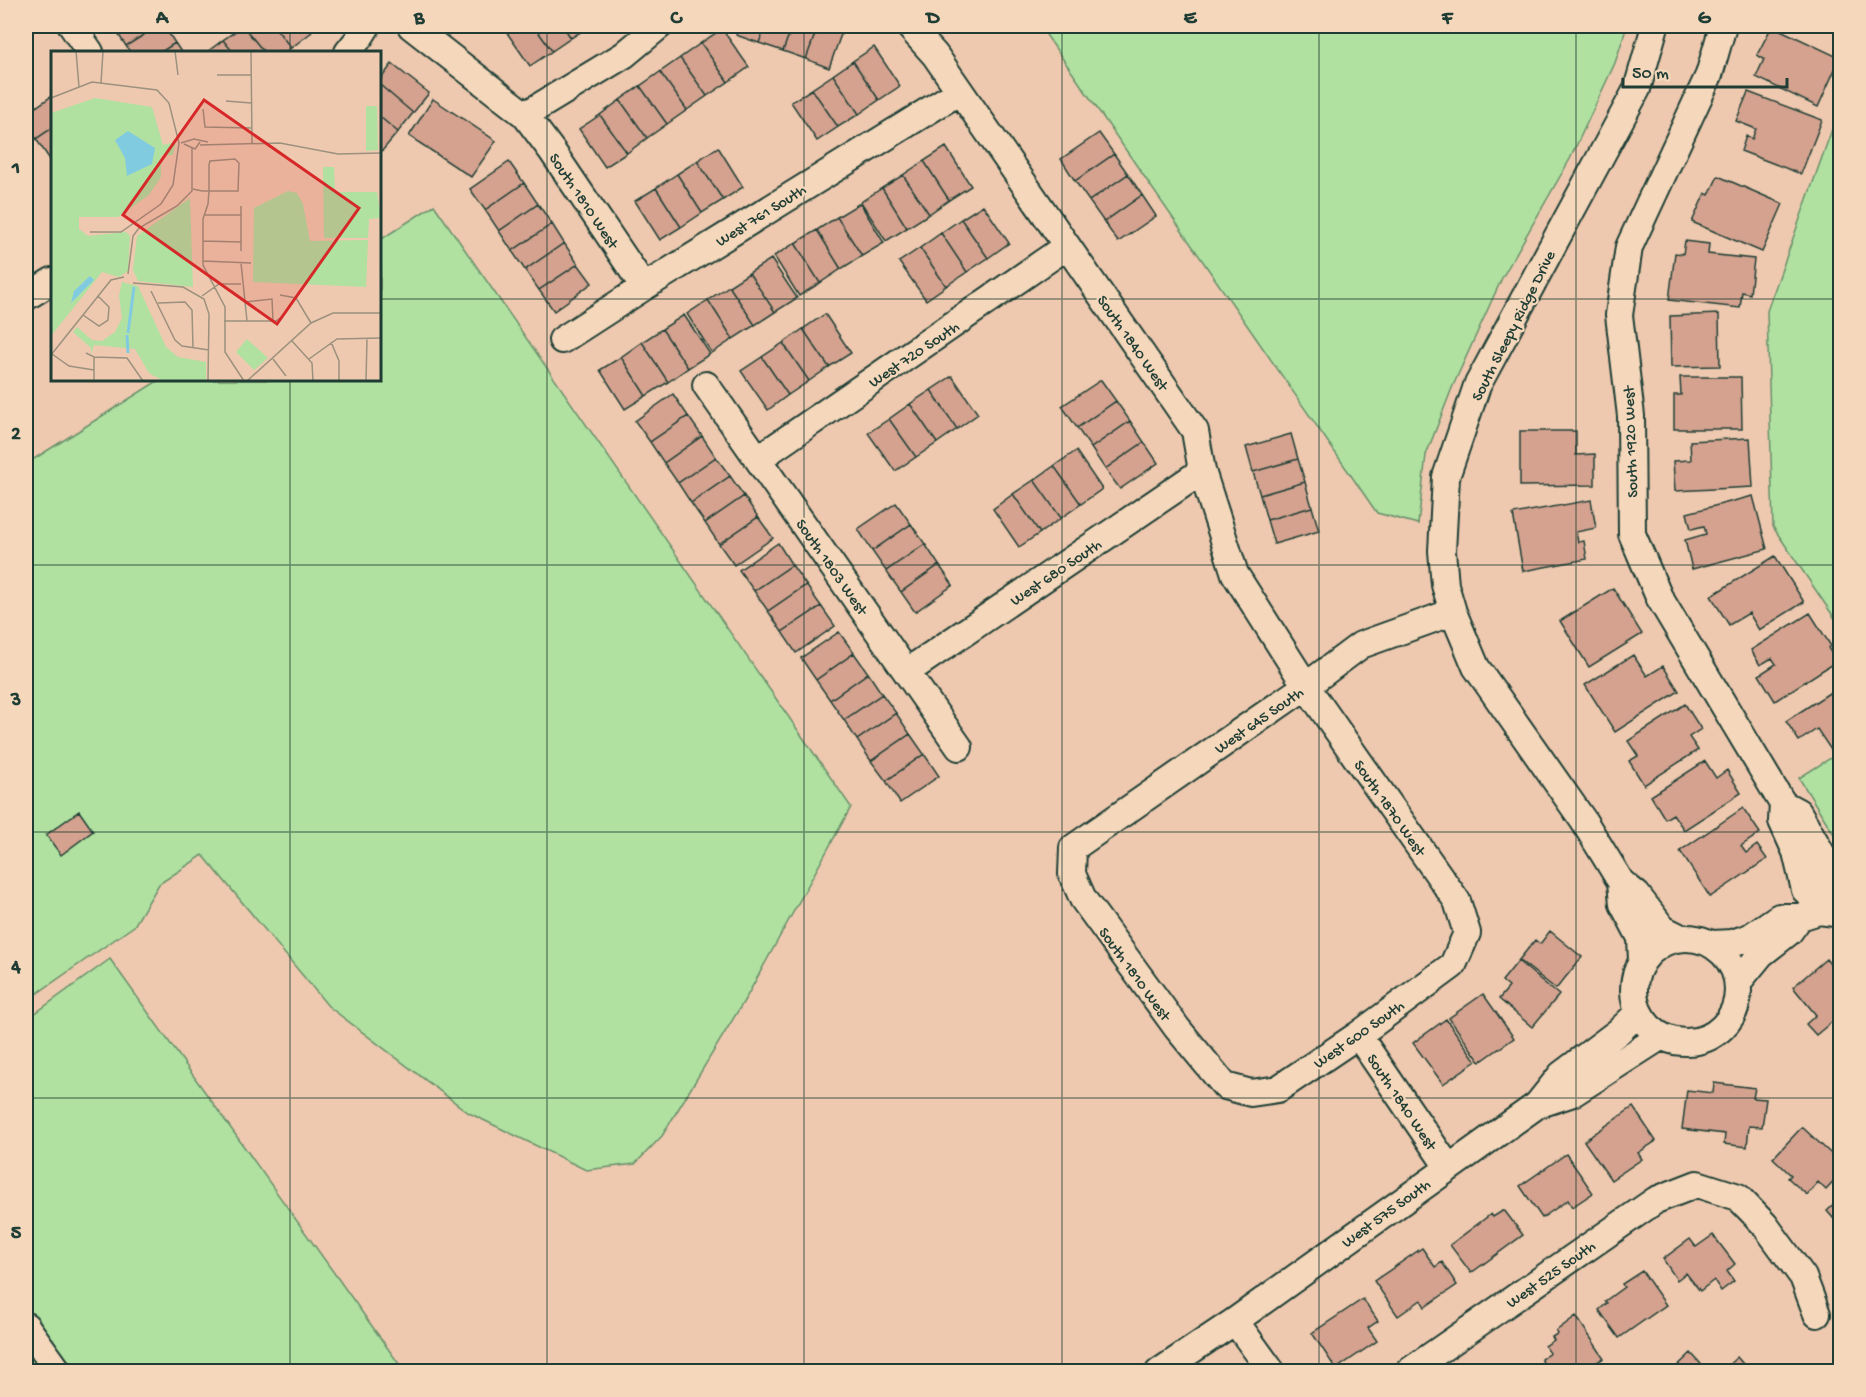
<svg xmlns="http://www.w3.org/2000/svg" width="1866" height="1397" viewBox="0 0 1866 1397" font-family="'Gochi Hand',sans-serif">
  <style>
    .green { fill: #b0e1a1; stroke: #688f6a; stroke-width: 1.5 }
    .building { fill: #d4a28f; stroke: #1f3d34; stroke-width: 1.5 }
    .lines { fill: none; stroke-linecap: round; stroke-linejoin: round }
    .minor-casing { stroke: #1f3d34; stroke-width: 30 }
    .minor { stroke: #f5d8bb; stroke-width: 26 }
    .grid { fill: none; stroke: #1f3d34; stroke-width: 1.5; stroke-opacity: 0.55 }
    .labels { text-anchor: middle; stroke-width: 4.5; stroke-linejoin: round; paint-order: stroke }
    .street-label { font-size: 16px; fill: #1f3d34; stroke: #f5d8bb }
    .inset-river { fill: none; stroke: #81cbe1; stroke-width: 3 }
    .inset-road { fill: none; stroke: #9b917e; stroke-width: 1.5 }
    .view { fill: #d62828; fill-opacity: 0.15; stroke: #d62828; stroke-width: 3 }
    .inset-edge { fill: none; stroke: #1f3d34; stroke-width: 3 }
    .neatline { fill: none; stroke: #1f3d34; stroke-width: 2 }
    .grid-label { font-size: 20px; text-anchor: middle; font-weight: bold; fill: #1f3d34 }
  </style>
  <rect width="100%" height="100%" fill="#eec9af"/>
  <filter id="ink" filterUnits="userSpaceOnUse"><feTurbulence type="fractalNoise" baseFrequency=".0167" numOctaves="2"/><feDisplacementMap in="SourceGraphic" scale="12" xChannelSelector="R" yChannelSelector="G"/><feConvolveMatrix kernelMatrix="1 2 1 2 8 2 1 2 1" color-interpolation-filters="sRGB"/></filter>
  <g filter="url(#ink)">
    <path class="green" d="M1040 26H1627L1615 63 1570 159 1502 278 1452 388 1426 455 1418 524 1377 513Z
      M1840 107V626L1773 527 1767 311Z
      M434 205 851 807 747 996 662 1136 635 1164 586 1170 469 1113 328 1006 203 855 159 884 134 926 26 1001V464L159 380H380V240Z
      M1840 752V844L1799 778Z
      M110 959 404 1371H26V1020Z"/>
    <path class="building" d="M113 26H158L126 46Z
      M158 26H164L175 43 161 52H130L126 46Z
      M243 26H274L291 48 285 52H264Z
      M243 26 264 52H233L223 40Z
      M274 26H307L312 32 291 48Z
      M505 26H534L552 51 530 66 503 27Z
      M534 26H563L571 38 552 51Z
      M563 26H590L571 38Z
      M739 26H765L759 43 736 35Z
      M765 26H792L783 51 759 43Z
      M792 26H818L806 59 783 51Z
      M818 26H844L829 68 806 59Z
      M1772 26 1840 58 1818 107 1756 77 1764 59 1757 55Z
      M722 29 749 67 728 82 701 43Z
      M223 40 233 52H207Z
      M175 43 181 52H161Z
      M701 43 728 82 707 96 680 58Z
      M874 47 900 86 879 100 853 61Z
      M680 58 707 96 687 110 660 72Z
      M853 61 879 100 859 114 833 75Z
      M392 64 429 93 413 113 380 85V80Z
      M660 72 687 110 667 124 640 86Z
      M833 75 859 114 838 127 812 89Z
      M380 85 413 113 398 132 380 117Z
      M640 86 667 124 647 138 620 100Z
      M812 89 838 127 817 141 791 102Z
      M1748 92 1822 120 1801 174 1741 151 1746 136 1752 139 1756 129 1736 121Z
      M52 96V128L36 139 26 123V114Z
      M433 99 496 141 471 177 409 136Z
      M620 100 647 138 627 153 600 115Z
      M600 115 627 153 605 167 579 129Z
      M380 117 398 132 382 151 380 149Z
      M52 128V160L51 161 36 139Z
      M1099 133 1114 154 1075 181 1061 159Z
      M718 147 743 187 723 200 697 161Z
      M946 147 971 186 949 200 924 161Z
      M1114 154 1128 174 1089 201 1075 181Z
      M697 161 723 200 702 213 677 174Z
      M924 161 949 200 929 214 903 175Z
      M509 162 524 183 485 210 470 189Z
      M677 174 702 213 681 227 656 188Z
      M1128 174 1142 195 1104 222 1089 201Z
      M903 175 929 214 907 228 882 188Z
      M1718 176 1783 204 1762 252 1692 222 1705 193 1709 195Z
      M524 183 538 204 499 231 485 210Z
      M656 188 681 227 660 240 635 201Z
      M882 188 907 228 886 241 861 202Z
      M1142 195 1156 216 1118 242 1104 222Z
      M860 203 884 243 862 256 837 217Z
      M538 204 552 224 512 251 499 231Z
      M983 205 1009 243 988 258 961 219Z
      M837 217 862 256 841 269 817 230Z
      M961 219 988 258 967 272 941 233Z
      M552 224 564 243 525 270 512 251Z
      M817 230 841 269 820 283 795 243Z
      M941 233 967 272 946 286 920 248Z
      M1685 241 1709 244 1708 254 1754 259 1750 294 1742 292 1740 308 1669 300 1675 253 1683 254Z
      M564 243 578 264 539 290 525 270Z
      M795 243 820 283 799 296 774 256Z
      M920 248 946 286 926 300 899 262Z
      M771 259 797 298 775 312 749 273Z
      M578 264 592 283 554 311 539 290Z
      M749 273 775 312 755 325 729 286Z
      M729 286 755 325 733 339 708 300Z
      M708 300 733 339 712 353 687 314Z
      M825 314 851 353 829 367 803 329Z
      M1719 314 1720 366 1671 367 1670 316Z
      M684 315 710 354 688 368 662 329Z
      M662 329 688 368 668 382 642 342Z
      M803 329 829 367 809 381 783 343Z
      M642 342 668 382 646 396 621 357Z
      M783 343 809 381 788 395 762 357Z
      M621 357 646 396 625 409 600 370Z
      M762 357 788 395 768 410 741 371Z
      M952 376 978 414 957 429 931 390Z
      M1680 377H1741L1742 429H1674V395H1681Z
      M1101 380 1116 401 1077 428 1062 406Z
      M931 390 957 429 937 443 910 404Z
      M673 394 688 416 650 442 635 421Z
      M1116 401 1130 421 1091 448 1077 428Z
      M910 404 937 443 916 457 889 419Z
      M688 416 702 436 664 463 650 442Z
      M889 419 916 457 895 471 868 433Z
      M1130 421 1144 442 1105 469 1091 448Z
      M1520 431H1576V455L1595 454V485L1520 486Z
      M1291 434 1298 459 1253 472 1246 447Z
      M702 436 716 457 678 483 664 463Z
      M1750 438 1753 487 1675 491 1673 461 1691 460 1690 441Z
      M1144 442 1158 463 1120 489 1105 469Z
      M1076 451 1102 489 1081 504 1054 466Z
      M716 457 730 476 691 503 678 483Z
      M1298 459 1305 482 1260 495 1253 472Z
      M1054 466 1081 504 1061 518 1034 480Z
      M730 476 744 496 705 523 691 503Z
      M1034 480 1061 518 1040 533 1013 494Z
      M1305 482 1312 507 1267 520 1260 495Z
      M1013 494 1040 533 1019 547 993 509Z
      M744 496 758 517 719 544 705 523Z
      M1753 496 1767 549 1692 569 1685 540 1706 534 1704 526 1691 529 1687 513Z
      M1591 500 1596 528 1576 532 1578 542 1584 541 1587 559 1523 571 1513 514Z
      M896 503 911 524 872 551 858 529Z
      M1312 507 1319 531 1274 544 1267 520Z
      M758 517 773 538 734 565 719 544Z
      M911 524 925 544 886 571 872 551Z
      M778 543 792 565 754 591 739 570Z
      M925 544 939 565 901 592 886 571Z
      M1775 556 1804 602 1759 630 1749 613 1729 625 1711 596Z
      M792 565 806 585 768 611 754 591Z
      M939 565 953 585 915 612 901 592Z
      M806 585 821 606 782 632 768 611Z
      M1613 588 1642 634 1589 667 1560 621Z
      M821 606 835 626 796 653 782 632Z
      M1810 613 1831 646 1828 648 1837 661 1775 701 1759 675 1776 664 1772 658 1760 665 1751 650Z
      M839 632 854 653 816 680 801 658Z
      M854 653 868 673 830 700 816 680Z
      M1633 655 1647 676 1663 666 1679 691 1615 732 1585 685Z
      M868 673 882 694 844 720 830 700Z
      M1840 686V744L1831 750 1817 729 1799 741 1786 721Z
      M882 694 896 713 857 740 844 720Z
      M1685 704 1701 729 1689 737 1698 750 1644 785 1629 761 1638 756 1628 741Z
      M896 713 910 734 871 761 857 740Z
      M910 734 924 754 886 781 871 761Z
      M924 754 939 776 900 803 886 781Z
      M1705 761 1716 778 1727 770 1741 793 1684 830 1673 814 1665 819 1651 796Z
      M1743 808 1760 833 1741 846 1746 853 1757 845 1767 859 1710 897 1680 851Z
      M79 811 93 831 61 855 46 835Z
      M1550 931 1582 957 1556 989 1519 960 1535 940 1540 944Z
      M1826 959 1840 976V1015L1816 1035 1806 1024 1816 1015 1793 987Z
      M1518 961 1559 995 1532 1027 1499 999 1509 987 1502 981Z
      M1483 994 1514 1038 1480 1062 1449 1018Z
      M1446 1019 1476 1061 1443 1084 1413 1043Z
      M1714 1083 1755 1088 1753 1098 1766 1099 1762 1127 1749 1126 1747 1147 1724 1144 1725 1134 1682 1129 1687 1090 1713 1093Z
      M1633 1107 1656 1141 1638 1153 1642 1159 1611 1180 1584 1141Z
      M1802 1127 1840 1162V1175L1826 1190 1818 1182 1807 1195 1788 1178 1791 1175 1773 1158Z
      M1566 1154 1593 1193 1572 1207 1568 1200 1542 1218 1520 1186Z
      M1840 1199V1226L1827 1211Z
      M1504 1210 1523 1235 1471 1273 1450 1245 1491 1214 1493 1217Z
      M1713 1235 1735 1264 1727 1271 1734 1281 1721 1291 1714 1280 1700 1291 1686 1273 1677 1280 1663 1259 1690 1239 1696 1247Z
      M1422 1248 1435 1267 1442 1262 1457 1285 1425 1307 1421 1300 1398 1316 1374 1281Z
      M1642 1271 1666 1305 1619 1338 1599 1310 1607 1303 1605 1301 1624 1287 1622 1284Z
      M1363 1299 1378 1321 1368 1328 1377 1341 1336 1369 1312 1333Z
      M1576 1316 1604 1358 1580 1372H1549L1541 1359 1550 1353 1545 1346 1554 1340 1552 1337 1557 1334 1556 1331Z
      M1691 1353 1708 1372H1671Z
      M1737 1357 1750 1372H1721Z"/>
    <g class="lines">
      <defs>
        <path id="minor" d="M72 26 90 52
          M411 26 525 115 552 151 644 287
          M909 26 935 55 1195 431 1202 471 1235 574 1306 686 1457 901 1467 933 1453 965 1358 1035 1278 1089 1251 1093 1225 1086 1177 1028 1083 899 1072 874 1073 848 1306 686 1361 645 1453 612
          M1655 26 1637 89 1477 386 1446 477 1442 551 1445 585 1453 612 1476 667 1583 820 1621 882 1637 895 1663 929 1681 938
          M1723 26 1709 75 1629 247 1619 315 1631 416 1632 534 1659 597 1783 804 1798 812 1824 858 1827 871V884L1817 897 1819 911
          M348 52 360 37 367 26
          M525 115 624 55 659 26
          M26 297 52 281
          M562 340 644 287 960 91
          M706 385 959 747
          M758 459 1067 246
          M908 671 1202 471
          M1783 804 1782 821 1796 852 1805 890 1817 897
          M1621 882 1623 904 1641 938 1642 961
          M1634 990a52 52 0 1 1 104 0a52 52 0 1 1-104 0Z
          M1712 944 1732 943 1750 937 1779 917H1800L1819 911 1835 913 1840 915
          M1738 982 1761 954 1789 932 1800 917
          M1358 1035 1448 1167
          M1537 1105 1573 1093 1660 1037
          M1235 1321 1272 1372
          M26 1326 59 1372
          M1159 1372 1235 1321 1537 1105 1561 1075 1618 1032 1638 1013
          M1408 1372 1656 1200 1697 1184 1738 1197 1765 1225 1803 1277 1817 1314"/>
      </defs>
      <use href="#minor" class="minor-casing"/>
      <use href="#minor" class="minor"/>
    </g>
  </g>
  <path class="grid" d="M290 26V52M547 26V1372M804 26V1372M1062 26V1372M1319 26V1372M1576 26V1372M26 299H52M380 299H1840M290 380V1372M26 565H1840M26 832H1840M26 1098H1840"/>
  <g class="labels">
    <g class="street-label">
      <text transform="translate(585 200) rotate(56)" y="6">South 1810 West</text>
      <text transform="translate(760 214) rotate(-32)" y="6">West 761 South</text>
      <text transform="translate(1512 325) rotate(-63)" y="6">South Sleepy Ridge Drive</text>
      <text transform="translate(1134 342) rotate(55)" y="6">South 1840 West</text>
      <text transform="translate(913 353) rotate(-34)" y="6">West 720 South</text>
      <text transform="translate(1629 442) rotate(-92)" y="6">South 1920 West</text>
      <text transform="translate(833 566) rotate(55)" y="6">South 1803 West</text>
      <text transform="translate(1055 571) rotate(-34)" y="6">West 680 South</text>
      <text transform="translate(1258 719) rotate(-35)" y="6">West 645 South</text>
      <text transform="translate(1391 807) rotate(55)" y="6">South 1870 West</text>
      <text transform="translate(1136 973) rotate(54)" y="6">South 1810 West</text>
      <text transform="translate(1358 1033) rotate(-35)" y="6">West 600 South</text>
      <text transform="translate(1403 1101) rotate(56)" y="6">South 1840 West</text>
      <text transform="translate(1385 1212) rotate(-36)" y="6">West 575 South</text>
      <text transform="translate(1550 1273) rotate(-35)" y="6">West 525 South</text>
    </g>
  </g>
  <g transform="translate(51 51)">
    <rect width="330" height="330" fill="#eec9af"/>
    <path d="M44 47 101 56 112 94 125 91 122 104H110V126L98 144 67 166H28V178L37 185 75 181 79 185 77 220 68 226 51 221 0 285V62ZM315 55H326L327 99 315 100ZM272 116H283L284 141H326L330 167 318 168 317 187H273ZM237 140 246 142 252 153 259 190 317 189 315 236 202 231 203 157ZM139 147 142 236 87 230 82 219 86 185ZM71 231 87 235 115 296 127 306 155 311V330H112L98 322 84 298 43 294 40 304V297L22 281 26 276 41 289 51 290 64 281 71 267 68 245ZM196 288 217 307 203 319 185 301Z" fill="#b0e1a1"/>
    <path d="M77 80 104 97 101 113 76 125 74 107 64 89ZM39 225 43 229 20 252 23 240Z" fill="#81cbe1"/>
    <path class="inset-river" d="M77 282 83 236M76 284 77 302"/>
    <path class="inset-road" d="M25 0 28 36M124 0 127 24M200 0 201 92M166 24H200M50 32 52 0M0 47 41 31 106 39 118 52 128 92 122 134 110 153 70 181H39M175 50 200 52M152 58 154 76 200 77M130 92 143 88 157 91M133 93 144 98 149 91M149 94 229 92 287 103 330 102M142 138 151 140H187L188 112 184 108 159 110 158 114V140L157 153 152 168V214L174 256V301L193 330M190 155V200M154 164H190M152 190 190 191M152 210 200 212M190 212 196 270M77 223 82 185 88 177 126 155 141 140V97M82 232 132 236 153 248 158 263 157 330M100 240 124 289 131 295 158 299M229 244 245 247 260 272M151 245 168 233H190M195 251 221 248 222 270M107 252 134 251 141 259 142 297M32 264 48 275 57 269 58 256 47 245M173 270H225L233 264M241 290 261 312 262 330M280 291 288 310V330M35 302 43 306 76 307 92 330M1 303 18 315 43 319M0 304 60 229 73 226M43 306V330M222 308 235 325M258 308 286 288 330 287M196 330 260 272 282 262H330M315 330 316 287"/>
    <path class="view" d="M153 49 308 157 226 273 72 164Z"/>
    <rect width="330" height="330" class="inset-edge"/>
  </g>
  <rect width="1866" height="1397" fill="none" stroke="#f5d8bb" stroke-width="66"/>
  <path d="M1623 78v9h164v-9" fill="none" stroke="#1f3d34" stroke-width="3"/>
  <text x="1632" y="78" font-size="18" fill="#1f3d34" stroke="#f5d8bb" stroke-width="4.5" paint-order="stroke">50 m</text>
  <rect x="33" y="33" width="1800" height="1331" class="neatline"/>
  <g class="grid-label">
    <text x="162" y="23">A</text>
    <text x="419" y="23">B</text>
    <text x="676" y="23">C</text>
    <text x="933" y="23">D</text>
    <text x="1190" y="23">E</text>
    <text x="1447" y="23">F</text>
    <text x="1704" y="23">G</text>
    <text x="16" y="173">1</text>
    <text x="16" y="439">2</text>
    <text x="16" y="705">3</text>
    <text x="16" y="972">4</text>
    <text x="16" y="1238">5</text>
  </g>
</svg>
